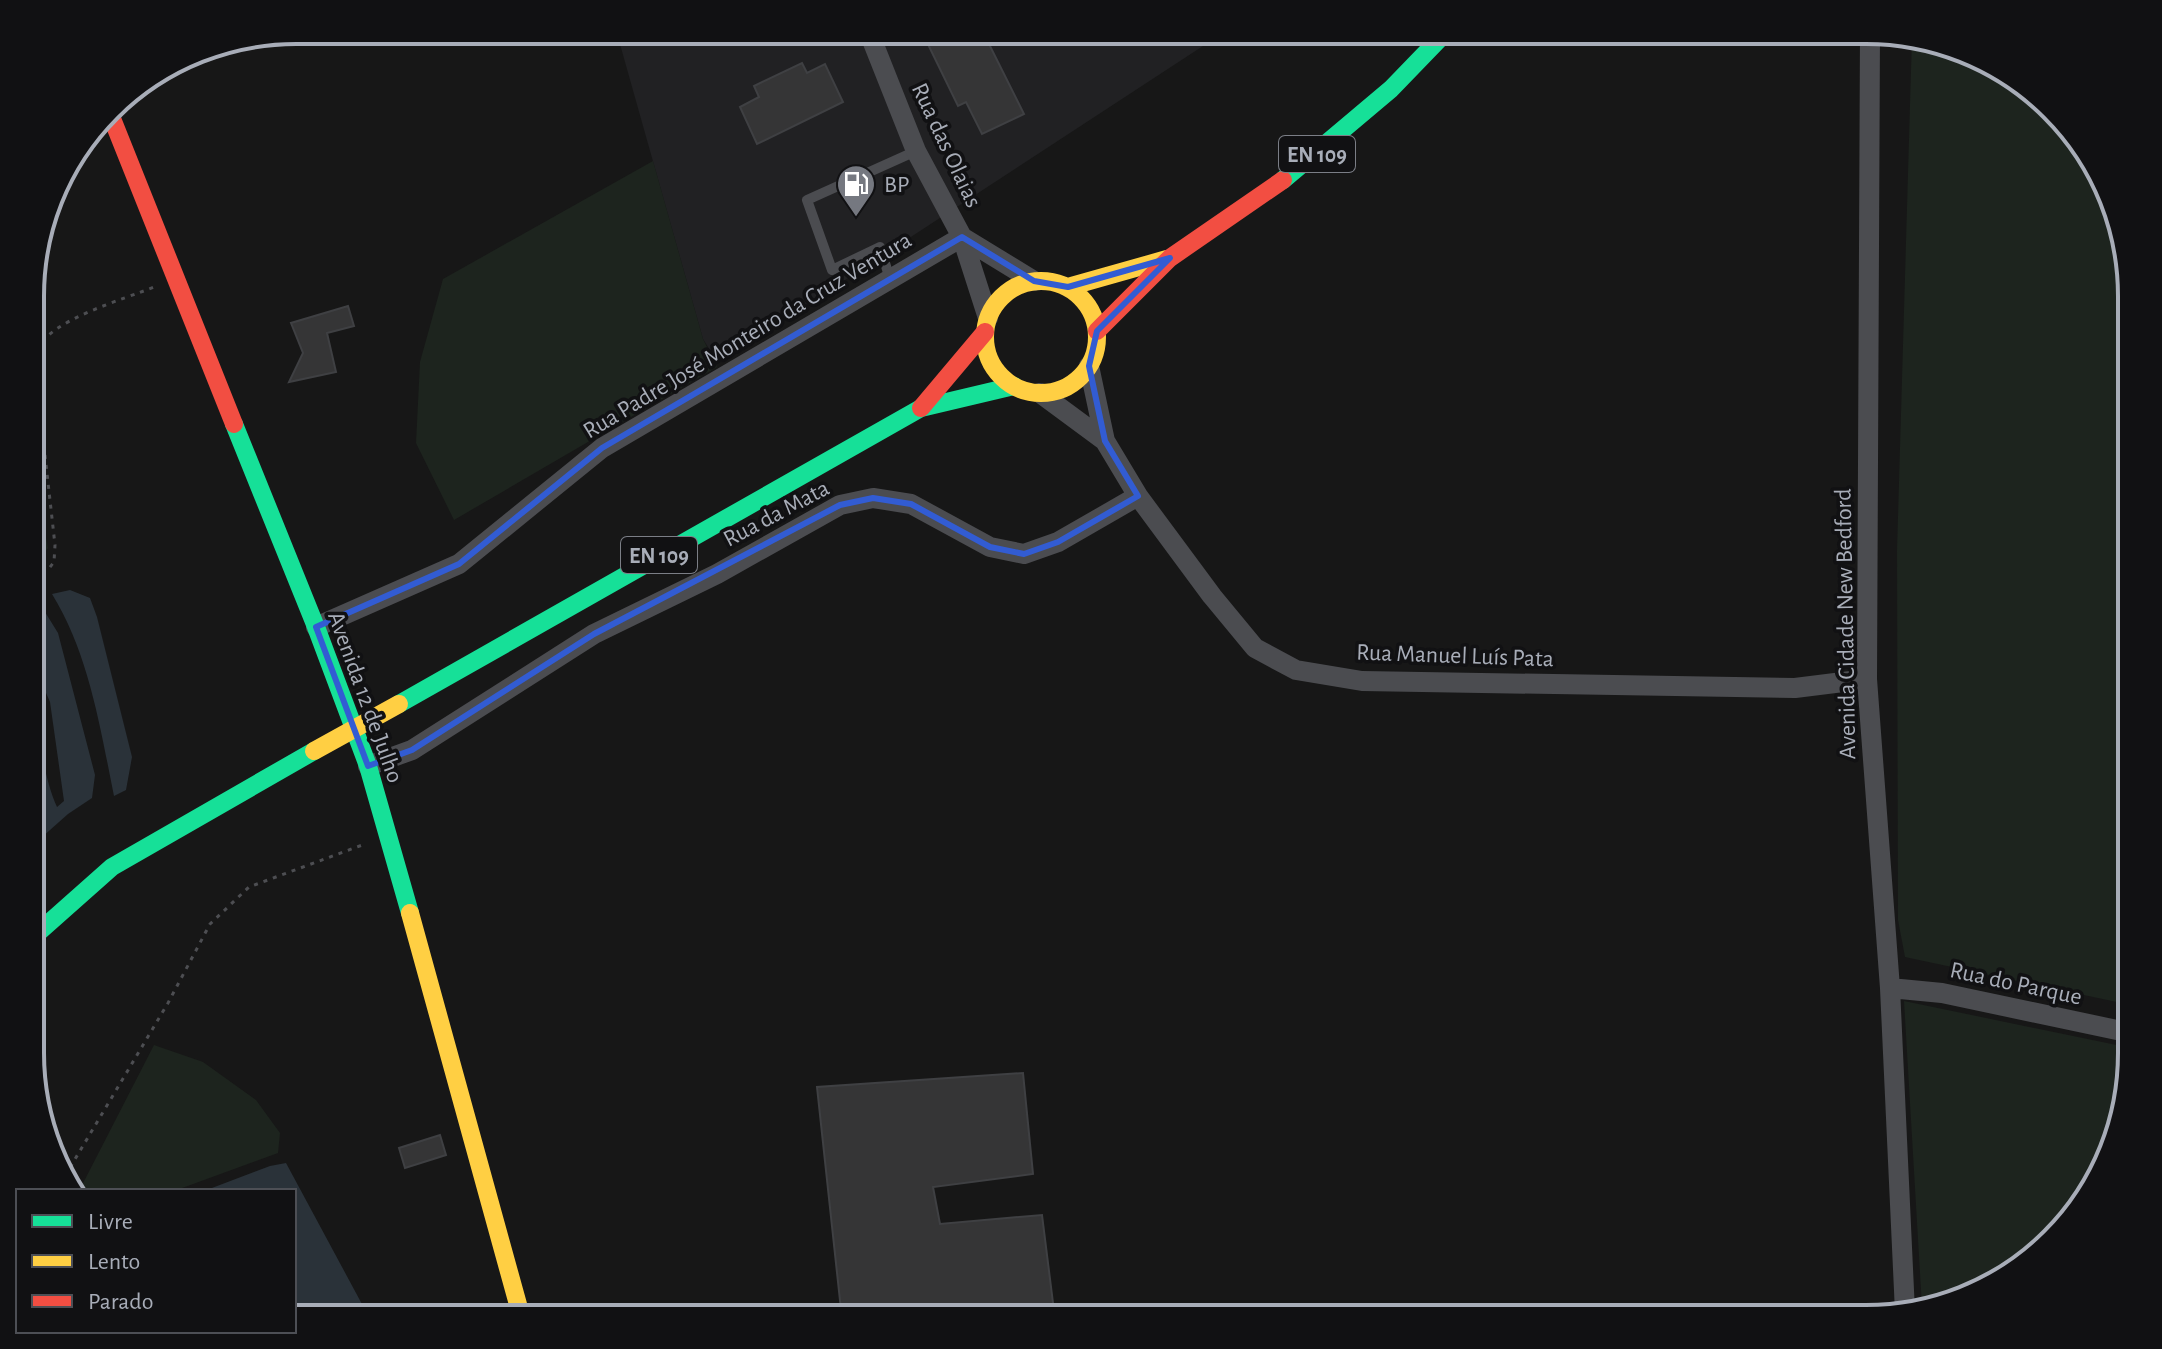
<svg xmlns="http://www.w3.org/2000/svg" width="2162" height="1349" viewBox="0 0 2162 1349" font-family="'Alegreya Sans',sans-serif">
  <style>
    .built { fill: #212123 }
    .green { fill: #1d241e }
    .water { fill: #2a3239 }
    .building { fill: #353536; stroke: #3f4043; stroke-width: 2 }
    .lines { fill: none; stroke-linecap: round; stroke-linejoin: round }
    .path { stroke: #4d4e52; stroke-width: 3; stroke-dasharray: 4 6; stroke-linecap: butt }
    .lane { stroke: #4b4c50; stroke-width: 10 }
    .street { stroke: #4b4c50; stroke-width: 20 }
    .fast { stroke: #16e098; stroke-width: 18 }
    .slow { stroke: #ffcf43; stroke-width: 18 }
    .jam { stroke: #f24e42; stroke-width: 18 }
    .slow-bridge { stroke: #ffcf43; stroke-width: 18 }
    .marked { fill: none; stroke: #325cd3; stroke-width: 6; stroke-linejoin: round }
    .labels { text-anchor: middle; stroke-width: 7; stroke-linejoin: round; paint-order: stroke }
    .shield { fill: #111113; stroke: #7b7e86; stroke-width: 2 }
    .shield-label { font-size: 22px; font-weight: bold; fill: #a8adb8 }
    .street-label { font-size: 24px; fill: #a8adb8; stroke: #111113 }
    .poi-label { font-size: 24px; fill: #a8adb8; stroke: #111113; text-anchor: start }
    .rim { fill: none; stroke: #a8adb8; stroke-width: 4 }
  </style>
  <rect width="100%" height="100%" fill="#171717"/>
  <path class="built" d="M616 30H1214L1203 46 718 363 703 339Z"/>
  <path class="green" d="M1912 36 1935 39 2013 75 2096 163 2131 278V1005L1905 957 1898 920 1897 551Z
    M653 161 703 339 717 367 454 520 416 443 420 362 443 279Z
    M32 408 39 502 48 548 38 562 32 561Z
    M1904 1001 2131 1048V1070L2087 1200 1999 1283 1922 1307Z
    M154 1045 203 1062 256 1100 280 1133 278 1153 174 1191H79Z"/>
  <path class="water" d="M70 590 90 598 97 617 132 757 126 790 114 796C100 727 89 654 52 594Z
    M32 591 58 633 95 775 92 798 68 814 32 846V711C42 743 43 776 57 807L64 801 50 702 32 661Z
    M286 1163 370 1319H294V1191H204L270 1166Z"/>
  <path class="building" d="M921 30H982L1024 114 982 134 966 102 958 106Z
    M802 63 807 73 825 64 843 102 757 144 740 107 759 97 754 86Z
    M348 306 354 326 327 333 336 372 289 382 303 353 291 323Z
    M1023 1073 1033 1174 933 1187 940 1224 1042 1215 1055 1319H842L817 1087Z
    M440 1135 446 1155 405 1168 399 1148Z"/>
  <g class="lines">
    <path class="path" d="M32 572 47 571 54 562 55 545 36 375C36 368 34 357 37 350 49 320 125 299 154 287
      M65 1176 168 1003 210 924 249 887 365 844"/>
    <path class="lane" d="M890 279 880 247 832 270 807 200 916 151"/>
    <path class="street" d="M868 30 916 151 962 237 988 318
      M1870 31 1867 679 1890 988 1905 1312
      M962 237 1034 281
      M1089 366 1105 441 1138 496 1212 596 1255 648 1296 670 1362 681 1795 688 1867 679
      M1040 393 1105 441
      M316 627 459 564 602 448 962 237
      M368 766 412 750 594 634 717 574 840 505 873 498 911 504 990 547 1024 554 1058 542 1138 496
      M1890 988 1942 993 2131 1033"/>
    <path class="fast" d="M1283 180 1391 89 1448 30
      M234 424 316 627 368 766 410 913
      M399 704 921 408 1014 386
      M32 938 112 867 314 751"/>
    <path class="slow" d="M985 337a56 56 0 1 1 112 0a56 56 0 1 1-112 0Z
      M1068 287 1167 259
      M410 913 522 1319"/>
    <path class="jam" d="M109 111 234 424
      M1097 331 1170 258 1283 180
      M921 408 985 332"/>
    <path class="slow-bridge" d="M314 751 399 704"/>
  </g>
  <path class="marked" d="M962 237 1034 281 1068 287 1170 258 1097 331 1089 366 1105 441 1138 496 1058 542 1024 554 990 547 911 504 873 498 840 505 594 634 412 750 368 766 316 627 459 564 602 448Z"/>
  <defs>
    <symbol id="fuel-pin" viewBox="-11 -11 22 30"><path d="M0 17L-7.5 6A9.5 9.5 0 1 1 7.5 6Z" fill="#757880" stroke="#111113"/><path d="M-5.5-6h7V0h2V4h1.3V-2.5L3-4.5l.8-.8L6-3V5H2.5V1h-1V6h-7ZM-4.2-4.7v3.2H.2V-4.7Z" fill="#fff"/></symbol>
  </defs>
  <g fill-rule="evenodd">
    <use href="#fuel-pin" x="834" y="162" width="44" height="60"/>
  </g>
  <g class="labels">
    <g class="shield">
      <rect x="1279" y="136" width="76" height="36" rx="6"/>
      <rect x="621" y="537" width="76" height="36" rx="6"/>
    </g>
    <g class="shield-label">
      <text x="1317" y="162">EN 109</text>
      <text x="659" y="563">EN 109</text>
    </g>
    <g class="street-label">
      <text transform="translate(947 145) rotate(65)" y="8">Rua das Olaias</text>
      <text transform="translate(747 335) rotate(-31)" y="8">Rua Padre José Monteiro da Cruz Ventura</text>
      <text transform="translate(776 513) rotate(-28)" y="8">Rua da Mata</text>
      <text transform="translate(1845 624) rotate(-91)" y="8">Avenida Cidade New Bedford</text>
      <text transform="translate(1455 655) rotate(2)" y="8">Rua Manuel Luís Pata</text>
      <text transform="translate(366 697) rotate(70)" y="8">Avenida 12 de Julho</text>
      <text transform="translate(2016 983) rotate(12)" y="8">Rua do Parque</text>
    </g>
    <g class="poi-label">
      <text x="884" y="192">BP</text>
    </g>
  </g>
  <path d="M0 0H2162V1349H0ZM296 44H1866A252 252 0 0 1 2118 296V1053A252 252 0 0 1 1866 1305H296A252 252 0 0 1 44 1053V296A252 252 0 0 1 296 44Z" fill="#111113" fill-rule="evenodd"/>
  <path class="rim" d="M296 44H1866A252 252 0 0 1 2118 296V1053A252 252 0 0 1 1866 1305H296A252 252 0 0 1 44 1053V296A252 252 0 0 1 296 44Z"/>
  <rect x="16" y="1189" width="280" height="144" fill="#111113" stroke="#4d4f55" stroke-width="2"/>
  <rect x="32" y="1215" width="40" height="12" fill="#16e098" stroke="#4d4f55" stroke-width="2"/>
  <text x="88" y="1229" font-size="24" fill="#a8adb8">Livre</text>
  <rect x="32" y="1255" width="40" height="12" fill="#ffcf43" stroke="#4d4f55" stroke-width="2"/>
  <text x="88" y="1269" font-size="24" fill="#a8adb8">Lento</text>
  <rect x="32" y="1295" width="40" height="12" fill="#f24e42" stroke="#4d4f55" stroke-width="2"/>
  <text x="88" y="1309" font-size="24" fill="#a8adb8">Parado</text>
</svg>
